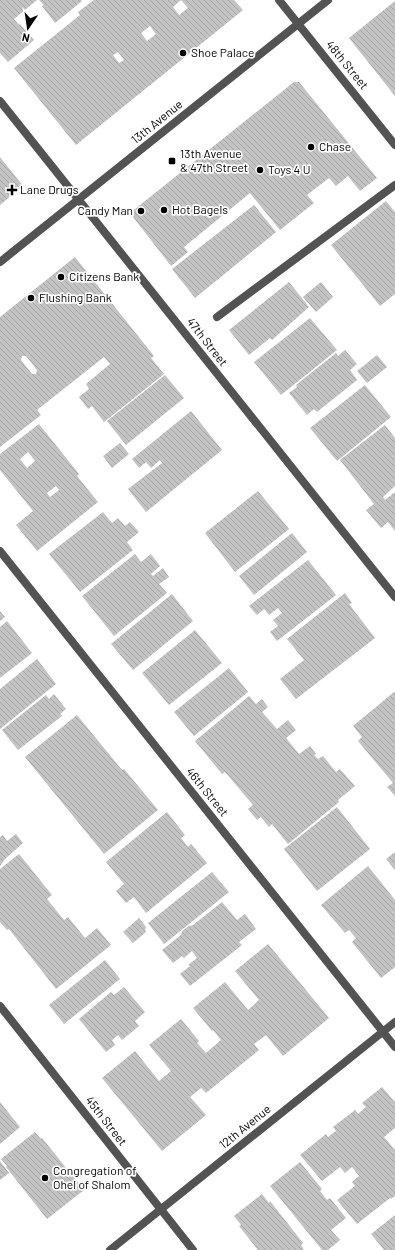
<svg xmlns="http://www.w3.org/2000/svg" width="395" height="1250" viewBox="0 0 395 1250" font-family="Barlow,sans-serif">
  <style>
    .building { fill: url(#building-back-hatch); fill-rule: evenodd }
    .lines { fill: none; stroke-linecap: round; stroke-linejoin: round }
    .service { stroke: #535353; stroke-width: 8 }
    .minor { stroke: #535353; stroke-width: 8 }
    .poi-dot { fill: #000; stroke: #fff; stroke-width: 1.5 }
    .labels { text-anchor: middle; stroke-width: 3.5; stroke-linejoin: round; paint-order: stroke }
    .poi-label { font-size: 12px; fill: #000; stroke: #fff; text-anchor: start }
    .street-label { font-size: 12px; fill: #000; stroke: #fff }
  </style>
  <defs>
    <pattern id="building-back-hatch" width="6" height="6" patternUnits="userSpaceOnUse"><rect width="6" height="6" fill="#c3c3c3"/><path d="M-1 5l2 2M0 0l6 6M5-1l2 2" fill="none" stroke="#a6a6a6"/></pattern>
  </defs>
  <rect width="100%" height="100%" fill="#fff"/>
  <path class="building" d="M0 0H37L14 19 19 25 20 24 34 40 8 62 0 53Z
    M39 0H81L82 1 55 23 42 6 44 5Z
    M94 0H234L243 10 76 145 14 68 80 15 78 12ZM181 0 188 8 179 15 173 7ZM150 26 156 34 147 41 141 33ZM118 52 124 60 119 63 113 55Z
    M395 1V96L349 38Z
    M294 82H299L377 178 360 191 348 176 336 186 329 178 307 195 314 203 280 230 250 193 184 247 188 252 171 266 130 213Z
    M0 157 23 186 0 205Z
    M386 201 395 212V294L380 306 331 245Z
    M254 205 276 232 195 298 172 269Z
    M75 257 154 356 151 358 164 374 104 422 92 406 88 409 79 397 89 389 86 384 110 364 104 357 37 410 41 415 0 447V317ZM22 356H26L37 370 36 374H32L21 360Z
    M289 282 309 307 272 340 270 338 249 355 229 330Z
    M321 282 333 297 316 312 303 297Z
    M310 318 337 350 281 395 254 362Z
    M345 350 357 364 350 370 357 380 317 412 314 409 307 415 289 393 297 387 296 385 336 353 338 356Z
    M377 355 387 367 367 383 357 371Z
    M165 375 184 398 126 445 107 421Z
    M365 385 391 417 337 461 310 428Z
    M191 411 222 450 146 512 128 489 162 463 160 460 151 468 146 462 139 468 132 459Z
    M39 424 79 474 77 476 98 502 37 551 16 525 33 511 0 470V454ZM28 452 35 461 27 468 20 459ZM56 486 59 490 50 497 47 493Z
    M385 425 395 438V486L383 497 385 500 395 492V531L388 522 381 528 366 510 374 504 340 460Z
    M120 443 129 454 112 468 103 456Z
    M258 491 289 529 235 572 205 533Z
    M103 512 112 523 118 518 125 526 130 522 139 532 127 542 133 550 80 592 49 554Z
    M292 533 307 552 254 595 239 576Z
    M135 554 141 562 151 554 160 566 151 574 153 576 163 568 169 577 159 584 167 593 114 636 82 596Z
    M308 560 336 595 277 641 270 632 278 626 273 620 282 613 278 608 269 615 264 609 257 615 249 606Z
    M345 593 352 603 349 604 375 638 296 699 280 679 304 660 287 639Z
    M172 594 193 621 133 670 111 644Z
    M0 611 5 617 0 621Z
    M7 621 32 653 0 678V627Z
    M195 630 222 663 169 705 142 673Z
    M37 659 56 684 0 729V689Z
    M229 668 248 692 194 736 174 712Z
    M394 692 395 693V796L387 787 393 783 358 741 362 737 353 726Z
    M54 694 66 709 60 714 62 716 18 750 2 730 46 695 49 699Z
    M249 696 256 704 262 699 268 707 262 712 277 729 288 720 296 730 286 738 299 754 310 746 316 754 314 755 318 759 323 756 336 772 340 769 355 786 338 800 339 802 288 844 272 824 269 827 261 817 257 820 248 809 253 805 225 772 222 774 195 741Z
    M77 715 122 770 124 769 158 810 104 854 25 757Z
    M337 807 370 849 317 891 284 849Z
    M167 812 185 835 181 838 188 847 191 844 207 863 146 913 134 897 126 903 116 891 124 884 106 862Z
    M16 834 23 843 5 859 0 866V837L3 835 7 841Z
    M395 852V870L386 859Z
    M19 854 52 895 47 899 64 920 68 917 85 938 97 928 111 945 56 989 9 929 7 930 0 922V869Z
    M368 866 395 900V967L381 978 352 942 356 938 349 930 345 933 321 905Z
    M212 872 229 892 164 944 148 923Z
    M222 902 237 920 245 914 256 929 239 942 242 945 190 986 180 974 190 966 188 965 197 958 192 951 184 958 182 956 173 963 162 950 181 935 182 931 189 926 193 925Z
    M139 918 146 927 145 930 146 932 133 943 123 932Z
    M268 944 329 1018 283 1056 266 1035 254 1044 259 1050 206 1093 201 1088 190 1097 206 1115 162 1151 102 1078 135 1051 159 1081 171 1071 149 1045 181 1019 199 1041 197 1043 206 1053 221 1040 213 1030 212 1031 193 1008 225 982 248 1010 259 1000 235 971Z
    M105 960 120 979 64 1024 49 1005Z
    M124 987 145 1012 135 1021 139 1026 122 1040 118 1035 112 1040 115 1045 106 1052 79 1019 111 992 114 995Z
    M382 1087 395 1102V1128L384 1137 395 1150V1196L391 1199 390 1198 357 1224 337 1200 355 1186 352 1182 359 1176 352 1167 345 1173 340 1167 322 1181 300 1155 326 1134 328 1137 336 1131 333 1127 355 1110 358 1114 366 1107 362 1103Z
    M0 1102 20 1127 0 1144Z
    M35 1132 41 1139 42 1138 84 1190 47 1219 6 1167 7 1166 1 1159Z
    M0 1161 9 1173 0 1180Z
    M300 1162 322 1189 320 1191 327 1200 330 1198 346 1218 331 1230 340 1240 328 1250H322L270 1186Z
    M262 1194 269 1203 270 1201 303 1243 301 1245 304 1250H258L239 1226 241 1225 234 1216Z
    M395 1215V1250H384L371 1234Z"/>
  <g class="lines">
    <path class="service" d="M217 317 395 185"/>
    <path class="minor" d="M279 0 395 145
      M0 101 395 597
      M0 262 328 0
      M0 551 395 1047
      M0 1006 193 1250
      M110 1250 395 1022"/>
  </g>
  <g class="poi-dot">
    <circle cx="183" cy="53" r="4"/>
    <circle cx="311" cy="147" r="4"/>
    <rect x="168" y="157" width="8" height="8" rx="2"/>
    <circle cx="260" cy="170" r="4"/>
    <path d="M10 184h4v4h4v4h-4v4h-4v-4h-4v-4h4z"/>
    <circle cx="164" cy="210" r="4"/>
    <circle cx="141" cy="211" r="4"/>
    <circle cx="61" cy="277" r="4"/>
    <circle cx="31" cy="298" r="4"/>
    <circle cx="45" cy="1178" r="4"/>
  </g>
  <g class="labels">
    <g class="poi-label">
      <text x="191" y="57">Shoe Palace</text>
      <text x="319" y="151">Chase</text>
      <text x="180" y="158">13th Avenue<tspan x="180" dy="14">&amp; 47th Street</tspan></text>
      <text x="268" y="174">Toys 4 U</text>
      <text x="20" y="194">Lane Drugs</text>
      <text x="172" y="214">Hot Bagels</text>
      <text x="133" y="215" text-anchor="end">Candy Man</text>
      <text x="69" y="281">Citizens Bank</text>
      <text x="39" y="302">Flushing Bank</text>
      <text x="53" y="1175">Congregation of<tspan x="53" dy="14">Ohel of Shalom</tspan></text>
    </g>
    <g class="street-label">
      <text transform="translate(347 65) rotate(51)" y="4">48th Street</text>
      <text transform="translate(157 122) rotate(-39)" y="4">13th Avenue</text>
      <text transform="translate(207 342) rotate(52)" y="4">47th Street</text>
      <text transform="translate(207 792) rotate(51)" y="4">46th Street</text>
      <text transform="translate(106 1121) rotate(52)" y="4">45th Street</text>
      <text transform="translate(245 1127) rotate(-39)" y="4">12th Avenue</text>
    </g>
  </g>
  <g transform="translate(28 28) rotate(193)" stroke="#ffffff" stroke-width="3" paint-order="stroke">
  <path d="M0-3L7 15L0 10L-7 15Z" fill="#000000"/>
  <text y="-6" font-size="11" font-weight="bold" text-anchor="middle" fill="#000000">N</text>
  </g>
</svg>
